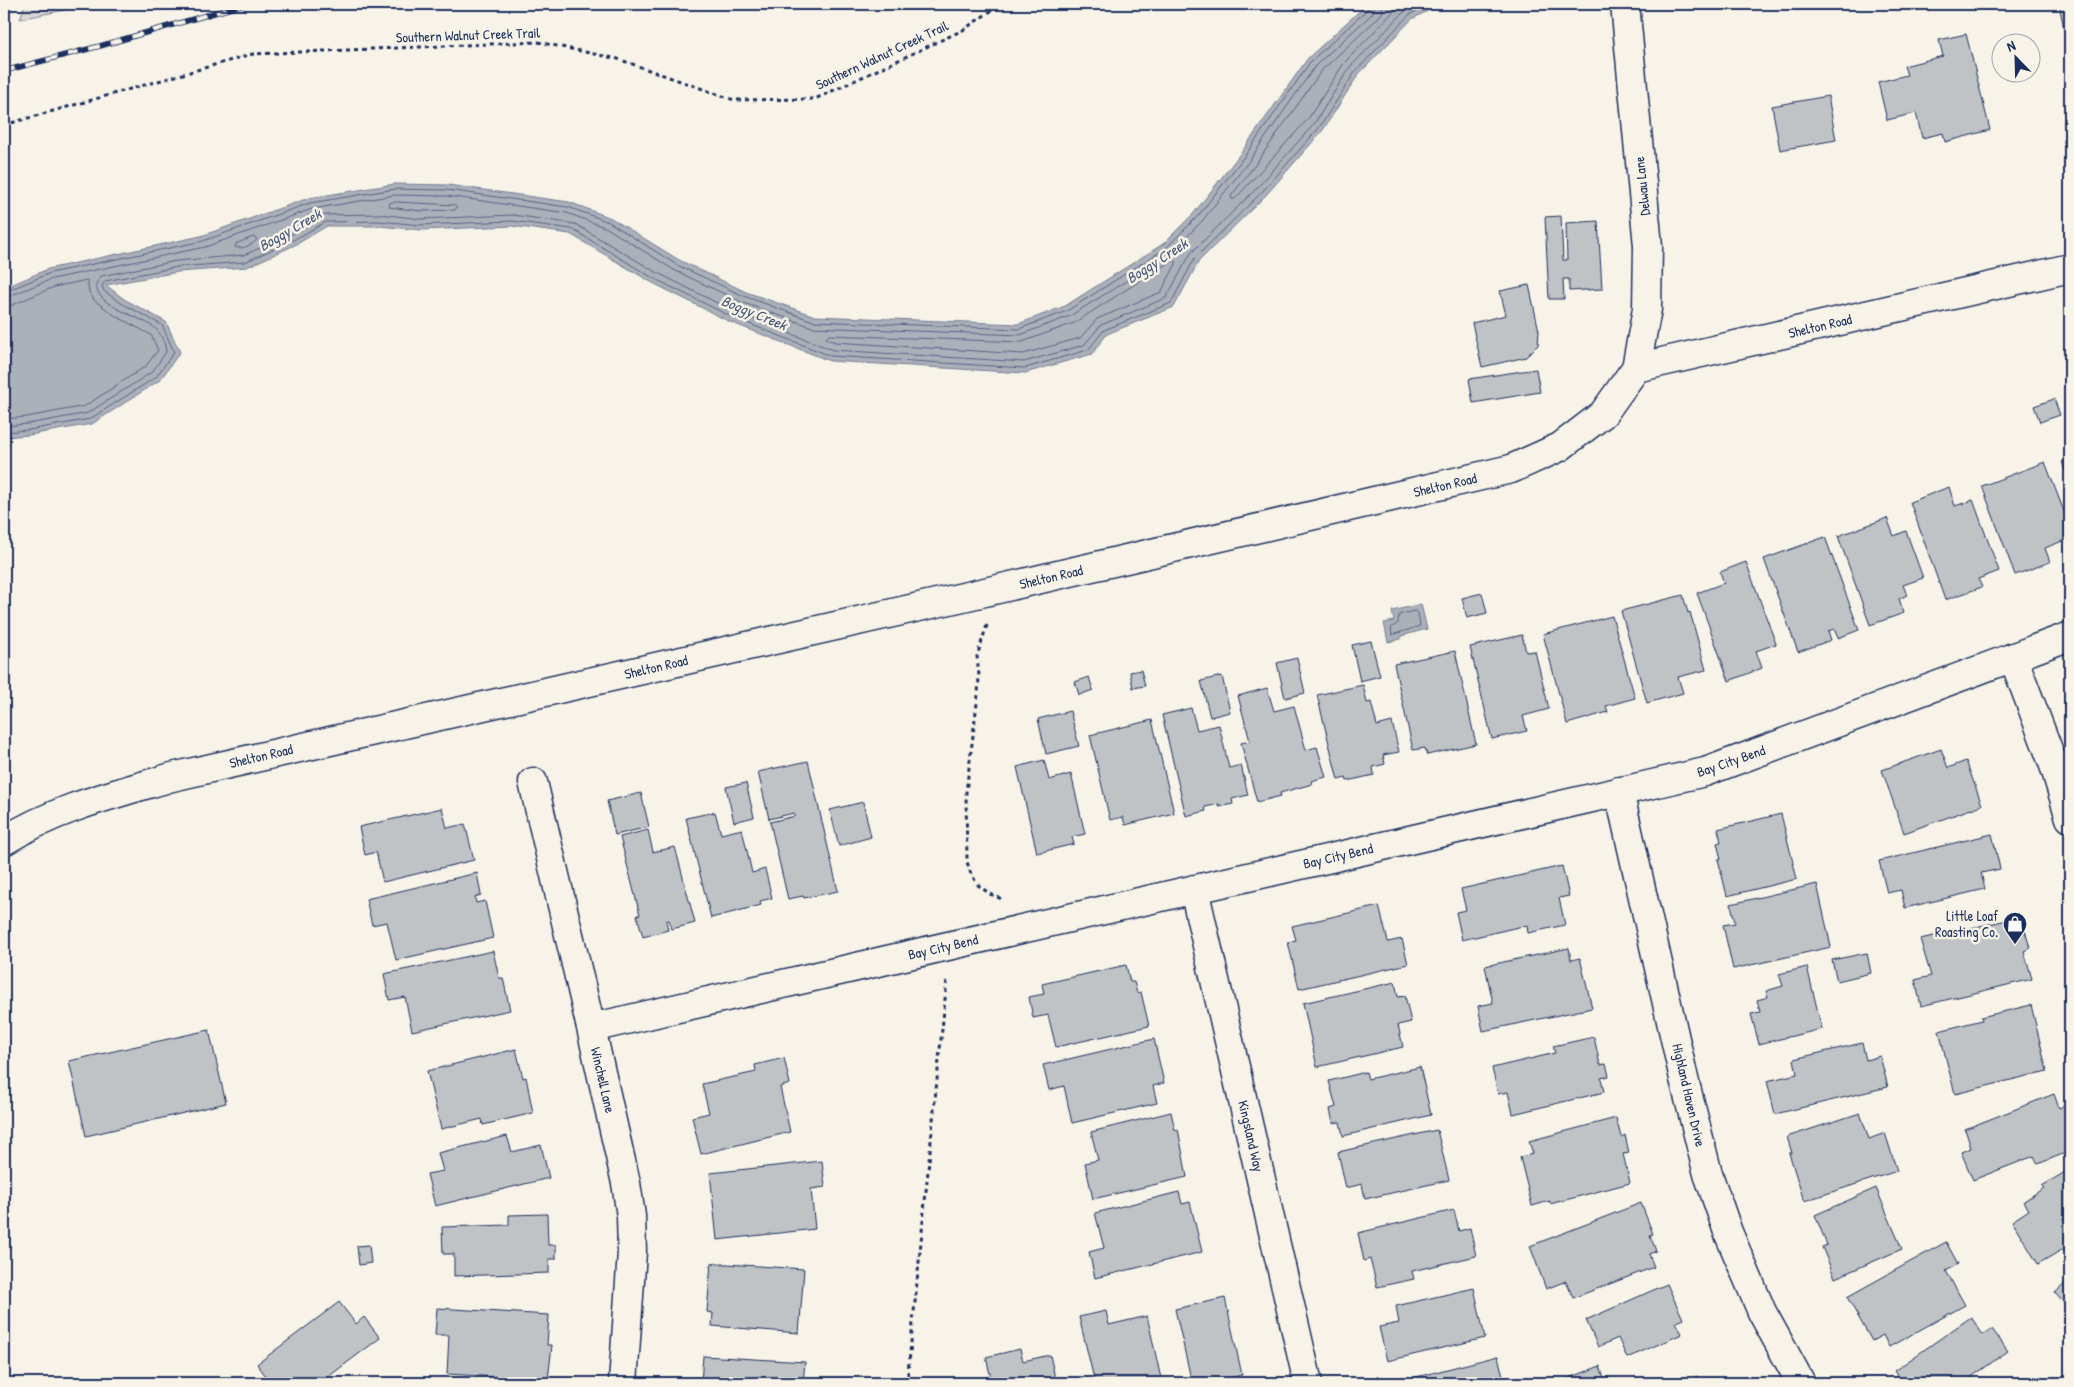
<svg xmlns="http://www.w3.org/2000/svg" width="2074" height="1387" viewBox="0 0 2074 1387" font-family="'Patrick Hand',sans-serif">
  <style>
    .green { fill: #d7d6d4; stroke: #798299 }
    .water { fill: #acb0b9; stroke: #727c95 }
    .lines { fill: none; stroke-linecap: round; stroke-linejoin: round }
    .shore { stroke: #556382; stroke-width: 1 }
    .building { fill: #c0c3c5; stroke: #1b2f5e }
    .street-casing { stroke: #1b2f5e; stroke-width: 31 }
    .path { stroke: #1b2f5e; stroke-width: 3; stroke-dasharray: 4 4; stroke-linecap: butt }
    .street { stroke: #f7f3e8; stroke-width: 28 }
    .rail-casing { stroke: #1b2f5e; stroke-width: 5.5 }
    .rail { stroke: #f7f3e8; stroke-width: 4; stroke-dasharray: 11; stroke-linecap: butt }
    .labels { text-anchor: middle; stroke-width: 5; stroke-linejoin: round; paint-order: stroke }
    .street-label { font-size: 14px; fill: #1b2f5e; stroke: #f7f3e8 }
    .poi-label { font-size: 14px; fill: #1b2f5e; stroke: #f7f3e8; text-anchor: end }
    .water-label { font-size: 15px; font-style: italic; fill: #465679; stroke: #f7f3e8 }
  </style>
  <rect width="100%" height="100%" fill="#f7f3e8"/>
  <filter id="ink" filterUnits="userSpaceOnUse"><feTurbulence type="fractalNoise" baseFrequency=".02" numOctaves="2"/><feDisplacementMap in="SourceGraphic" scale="10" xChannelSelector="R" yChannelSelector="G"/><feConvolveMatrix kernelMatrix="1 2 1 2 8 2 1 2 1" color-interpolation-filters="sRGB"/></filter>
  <g filter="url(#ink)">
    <path class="green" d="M25 4H94L20 19Z"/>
    <path class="water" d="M1367 4H1441L1412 19 1358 75 1323 130 1266 195 1199 261 1174 307 1107 334 1092 354 1025 373 830 361 730 322 651 282 570 234 512 226 421 230 379 226H327L297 244 247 267 178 272 106 285 124 299 166 322 180 352 160 380 92 424 29 435 4 437V288L48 269 201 236 309 198 395 184 448 185 569 202 611 218 679 260 746 292 815 316 1018 324 1065 306 1163 244 1194 213 1240 154 1308 58Z
      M1421 604 1427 629 1401 636V639L1388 642 1384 623 1394 621 1392 611Z"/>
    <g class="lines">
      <path class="shore" d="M1383 4 1382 13 1377 19 1322 70 1255 165 1231 196 1232 199H1235L1308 119 1344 63 1401 4
        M396 202 455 205 457 207 455 210 421 211 389 207 390 203Z
        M254 237 257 239C254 245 241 250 235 247L236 244Z
        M1173 260 1176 261V264L1161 292 1097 319 1080 338 1023 354 835 342 826 338 829 335 1022 342 1074 323Z
        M4 292 50 273 203 241 310 203 395 189 447 190 568 207 609 222 677 265 744 296 813 321 1019 329 1067 311 1166 248 1198 216 1244 157 1311 61 1368 9 1369 4
        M4 298 52 279 205 247 312 209 395 195 447 196 567 213 607 228 674 270 741 302 812 327 1020 335 1070 316 1171 253 1203 220 1249 161 1316 65 1372 14 1376 4
        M4 306 12 305 54 287 87 280 89 292 94 300 114 315 151 335 158 350 146 366 85 406 27 417 4 419
        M4 426 28 424 88 413 152 372 166 352C166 346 161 334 157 330 144 316 96 308 96 284L101 276 176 261 244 255 292 234 325 215 379 214 421 219 513 215 575 224 656 272 735 312 833 350 1024 362 1084 345 1101 325 1166 298 1191 253 1257 188 1314 124 1350 67 1405 11 1417 4
        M4 432 29 430 90 419 156 377 174 352 162 325 121 303 104 291 102 286 105 281 177 267 245 262 295 239 326 222 379 221 421 225 512 221 572 229 653 278 732 317 831 356 1025 368 1088 350 1104 330 1171 303 1195 258 1262 192 1319 128 1355 72 1409 15 1430 4
        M1415 611 1418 613 1420 626 1392 635 1391 628 1398 623 1399 615Z"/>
    </g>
    <path class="building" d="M2059 4H2070V59Z
      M1966 34 1990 130 1945 142 1943 133 1922 138 1916 113 1887 120 1878 82 1907 75 1904 66 1943 56 1939 40Z
      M1828 96 1836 140 1780 150 1772 106Z
      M1561 216 1563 260H1567L1566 223 1598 221 1602 289 1569 291V279H1563L1564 299H1549L1545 217Z
      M1529 285 1539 331 1538 345 1526 357 1482 367 1472 323 1506 315 1500 291Z
      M1536 369 1540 392 1473 403 1469 379Z
      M2054 399 2060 415 2040 422 2034 406Z
      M2070 459V483L2062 462Z
      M2045 462 2070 527V538L2045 548 2050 562 2015 575 1982 486Z
      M1949 487 1955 506 1973 500 1999 571 1978 579 1982 587 1945 600 1910 502Z
      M1887 518 1894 536 1906 531 1923 578 1903 585 1907 595 1899 599 1904 613 1870 625 1838 536Z
      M1825 537 1859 630 1838 638 1834 629 1828 631 1831 640 1798 652 1764 559Z
      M1746 562 1776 644 1756 651 1762 668 1729 681 1697 593 1724 583 1720 572Z
      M1482 593 1487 613 1467 618 1462 598Z
      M1683 595 1688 613 1690 612 1706 670 1678 677 1683 693 1647 703 1621 611Z
      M1612 616 1635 698 1606 706 1608 712 1567 724 1543 634Z
      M1522 635 1526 652 1535 651 1549 709 1523 716 1527 731 1492 739 1470 647Z
      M1371 641 1380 676 1360 681 1352 645Z
      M1455 651 1476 744 1427 755 1425 748 1413 750 1394 664Z
      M1297 658 1305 693 1285 698 1277 663Z
      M1141 670 1145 686 1133 688 1130 672Z
      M1222 676 1230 712 1210 717 1201 681Z
      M1089 677 1093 690 1079 695 1075 682Z
      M1363 685 1367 703 1371 702 1377 726 1392 722 1399 752 1383 755 1385 764 1373 767 1374 775 1347 781 1346 778 1338 780 1317 695Z
      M1267 688 1274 711 1294 706 1306 750 1317 747 1326 777 1311 781 1312 784 1280 793 1281 796 1257 802 1241 743 1250 741 1238 696Z
      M1191 708 1197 730 1219 725 1229 768 1241 765 1248 795 1232 799 1233 804 1219 807V804L1205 807 1206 811 1186 816 1162 715Z
      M1070 711 1079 746 1046 754 1038 719Z
      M1152 720 1174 813 1125 825 1123 817 1110 820 1090 735Z
      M1941 749 1948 768 1966 761 1982 805 1904 833 1882 770Z
      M1044 760 1049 780 1071 774 1085 834 1072 837 1074 844 1037 853 1017 767Z
      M808 761 838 891 804 898 803 896 788 899 770 822 795 816 794 813 769 819 758 772Z
      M746 783 754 817 734 822 726 787Z
      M641 793 649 827 615 835 607 801Z
      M863 802 871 837 839 846 830 810Z
      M442 808 447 828 465 824 474 860 383 882 376 852 365 855 359 827Z
      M715 812 721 834 742 829 752 873 765 869 772 898 760 901 761 905 711 918 686 818Z
      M1781 814 1797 879 1727 896 1718 859H1721L1717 843 1721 842 1718 829Z
      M648 830 653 852 675 847 695 923 672 929 669 920 666 921 668 930 643 937 637 915H640L620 837Z
      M1992 834 2000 869 1981 873 1985 889 1905 908 1901 890 1887 893 1879 861Z
      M1562 866 1569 896 1559 898 1565 925 1528 933 1527 925 1462 940 1456 912 1466 910 1461 889Z
      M477 873 481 895 475 897 476 903 485 901 493 938 396 960 387 922 372 925 366 899Z
      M1817 884 1831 947 1733 969 1723 925 1735 923 1731 904Z
      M1379 906 1388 942 1402 939 1408 964 1299 989 1288 942 1296 940 1292 926Z
      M2021 917 2030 948 2024 951 2032 979 1921 1006 1915 980 1931 976 1920 939Z
      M1569 948 1571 960 1580 958 1592 1008 1483 1031 1478 1006 1493 1003 1485 966Z
      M493 951 499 978H503L510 1010 412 1031 405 997 389 1000 384 974Z
      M1867 953 1871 973 1837 981 1832 960Z
      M1126 965 1130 982H1134L1137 993 1141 992 1149 1026 1056 1047 1048 1015 1033 1018 1029 997 1044 994 1042 984Z
      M1807 967 1822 1029 1759 1044 1751 1014 1760 1012 1757 1000 1768 997 1766 991 1783 986 1779 974Z
      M1395 982 1398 997 1405 996 1411 1022 1398 1025 1403 1047 1317 1067 1303 1003Z
      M2031 1005 2047 1071 1955 1094 1939 1031 1982 1020 1981 1017Z
      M209 1030 226 1103 86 1136 69 1061Z
      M1594 1037 1600 1065 1606 1064 1609 1076 1601 1078 1604 1092 1513 1114 1508 1092 1498 1094 1492 1068 1555 1053 1553 1046Z
      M1154 1039 1164 1083 1153 1086 1157 1103 1072 1123 1064 1086 1049 1090 1043 1065Z
      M1862 1043 1866 1060 1880 1056 1888 1087 1775 1114 1767 1081 1797 1074 1794 1059Z
      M516 1049 523 1078 526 1077 533 1113 483 1125 482 1119 441 1129 427 1071Z
      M784 1058 790 1084 780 1087 790 1132 701 1154 692 1117 709 1113 702 1084 756 1072 755 1065Z
      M1420 1067 1431 1115 1343 1136 1340 1122 1333 1123 1330 1109 1336 1107 1329 1081 1366 1072 1368 1079Z
      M2054 1094 2059 1108 2067 1104 2070 1112V1123L2067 1124 2070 1133V1151L2038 1164 2034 1156 1973 1180 1961 1152 1971 1148 1965 1129Z
      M1171 1112 1175 1130 1178 1129 1187 1177 1093 1199 1085 1163 1098 1160 1091 1132Z
      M1860 1113 1869 1139 1885 1133 1897 1171 1804 1201 1789 1153H1792L1787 1137Z
      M1616 1118 1621 1137 1625 1135 1629 1153 1623 1154 1630 1183 1550 1204V1201L1532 1206 1520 1157 1533 1154 1529 1141Z
      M1437 1130 1449 1180 1365 1199 1362 1184 1346 1188 1338 1152Z
      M507 1136 512 1152 541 1145 549 1178 435 1206 427 1174 443 1171 438 1153Z
      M822 1161 825 1187 811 1189 815 1229 717 1240 710 1173Z
      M2070 1169V1245L2038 1264 2012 1221 2029 1210 2024 1201 2044 1188 2042 1186Z
      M1876 1188 1902 1249 1835 1278 1822 1247 1827 1245 1815 1215Z
      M1179 1192 1182 1204 1190 1202 1202 1252 1095 1278 1089 1252 1104 1248 1095 1213Z
      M1641 1203 1653 1234 1650 1235 1656 1251 1649 1254 1654 1267 1573 1298 1566 1281 1546 1289 1530 1246Z
      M1454 1210 1459 1231 1470 1228 1476 1256 1412 1271 1414 1279 1377 1287 1370 1259 1364 1261 1358 1233Z
      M547 1214 548 1245H556V1259H549V1273L454 1276V1254H443L442 1227 509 1225V1215Z
      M1946 1242 1958 1264 1946 1271 1965 1305 1889 1347 1883 1335 1872 1341 1847 1297Z
      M369 1245 371 1263 359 1265 357 1246Z
      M711 1263 804 1269 799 1333 712 1326 713 1313 707 1312Z
      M2070 1279V1310L2055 1293Z
      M1667 1284 1683 1319 1676 1322 1682 1334 1627 1358 1618 1338 1598 1347 1586 1320Z
      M1474 1288 1485 1338 1387 1361 1379 1327 1399 1323 1396 1306Z
      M1225 1298 1242 1375 1225 1379 1226 1383H1192L1175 1309Z
      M339 1302 356 1324 364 1317 380 1338 320 1383H271L257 1364Z
      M437 1308 549 1315 547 1345H552L548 1380 447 1374 449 1335H435Z
      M1106 1311 1109 1325 1147 1316 1162 1383H1095L1079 1317Z
      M1971 1317 1983 1335 1992 1329 2008 1351 1963 1383H1902L1894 1371Z
      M1020 1349 1023 1361 1050 1355 1055 1378 1058 1377 1059 1383H992L986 1357Z
      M703 1356 805 1362 803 1383H701Z
      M1498 1356 1504 1381 1493 1383H1393Z
      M1600 1366 1606 1383H1569L1567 1379Z
      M1697 1376 1701 1383H1685Z
      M2011 1377 2017 1383H2004Z"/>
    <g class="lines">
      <defs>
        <path id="street" d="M1625 4 1648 246 1647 309 1636 368
          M2013 657 2055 768 2070 818
          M533 782 591 1028 626 1183 631 1216 632 1252 623 1383
          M1619 791 1685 1083 1708 1174 1728 1232 1762 1312 1801 1383
          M4 841C54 809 115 794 172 777L998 589 1511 469 1560 447 1603 414 1636 368 2070 268
          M1194 889 1308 1383
          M591 1028 1705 772 2070 636"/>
      </defs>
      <use href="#street" class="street-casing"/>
      <path class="path" d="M4 125 253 54 538 42 618 59 734 100 815 99 963 30 1001 4
        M987 625 977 656 979 676 978 695 966 792 967 862 971 874 978 885 990 894 1002 899
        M907 1383 947 979"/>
      <use href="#street" class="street"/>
      <defs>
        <path id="rail" d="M4 71 100 46 245 4"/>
      </defs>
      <use href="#rail" class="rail-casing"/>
      <use href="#rail" class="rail"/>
    </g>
  </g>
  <defs>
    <symbol id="shop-pin" viewBox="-11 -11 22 30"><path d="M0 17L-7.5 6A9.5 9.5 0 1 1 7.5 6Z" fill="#1b2f5e" stroke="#f7f3e8"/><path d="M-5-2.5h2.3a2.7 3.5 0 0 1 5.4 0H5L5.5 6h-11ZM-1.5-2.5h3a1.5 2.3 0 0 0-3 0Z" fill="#fff"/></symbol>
  </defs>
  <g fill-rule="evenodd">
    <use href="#shop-pin" x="2001" y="910" width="28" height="38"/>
  </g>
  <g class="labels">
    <g class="street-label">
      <text transform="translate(468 35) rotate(-2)" y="5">Southern Walnut Creek Trail</text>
      <text transform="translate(882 55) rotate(-25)" y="5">Southern Walnut Creek Trail</text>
      <text transform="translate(1642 186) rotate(-96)" y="5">Delwau Lane</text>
      <text transform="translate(1820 326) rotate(-13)" y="5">Shelton Road</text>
      <text transform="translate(1445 485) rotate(-13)" y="5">Shelton Road</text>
      <text transform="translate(1051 577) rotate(-13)" y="5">Shelton Road</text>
      <text transform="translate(656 667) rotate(-13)" y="5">Shelton Road</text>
      <text transform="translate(261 756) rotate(-13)" y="5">Shelton Road</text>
      <text transform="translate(1731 761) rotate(-19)" y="5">Bay City Bend</text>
      <text transform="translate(1338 856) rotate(-13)" y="5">Bay City Bend</text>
      <text transform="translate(943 947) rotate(-13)" y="5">Bay City Bend</text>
      <text transform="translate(603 1080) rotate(77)" y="5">Winchell Lane</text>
      <text transform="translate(1689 1095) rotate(77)" y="5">Highland Haven Drive</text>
      <text transform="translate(1251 1136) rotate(77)" y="5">Kingsland Way</text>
    </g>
    <g class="poi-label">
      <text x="1998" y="921">Little Loaf<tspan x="1998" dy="16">Roasting Co.</tspan></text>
    </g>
    <g class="water-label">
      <text transform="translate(290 230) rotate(-30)" y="5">Boggy Creek</text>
      <text transform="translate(1157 261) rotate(-33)" y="5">Boggy Creek</text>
      <text transform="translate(754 313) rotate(22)" y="5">Boggy Creek</text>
    </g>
  </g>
  <rect width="2074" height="1387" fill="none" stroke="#f7f3e8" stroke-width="20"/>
  <rect x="10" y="10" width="2054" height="1367" fill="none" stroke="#1b2f5e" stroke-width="2" filter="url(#ink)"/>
  <g transform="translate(2016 58) rotate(337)"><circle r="24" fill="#f7f3e8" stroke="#9fa5b1"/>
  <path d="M0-4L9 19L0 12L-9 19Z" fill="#1b2f5e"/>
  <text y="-8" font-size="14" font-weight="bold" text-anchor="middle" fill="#1b2f5e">N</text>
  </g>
</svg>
